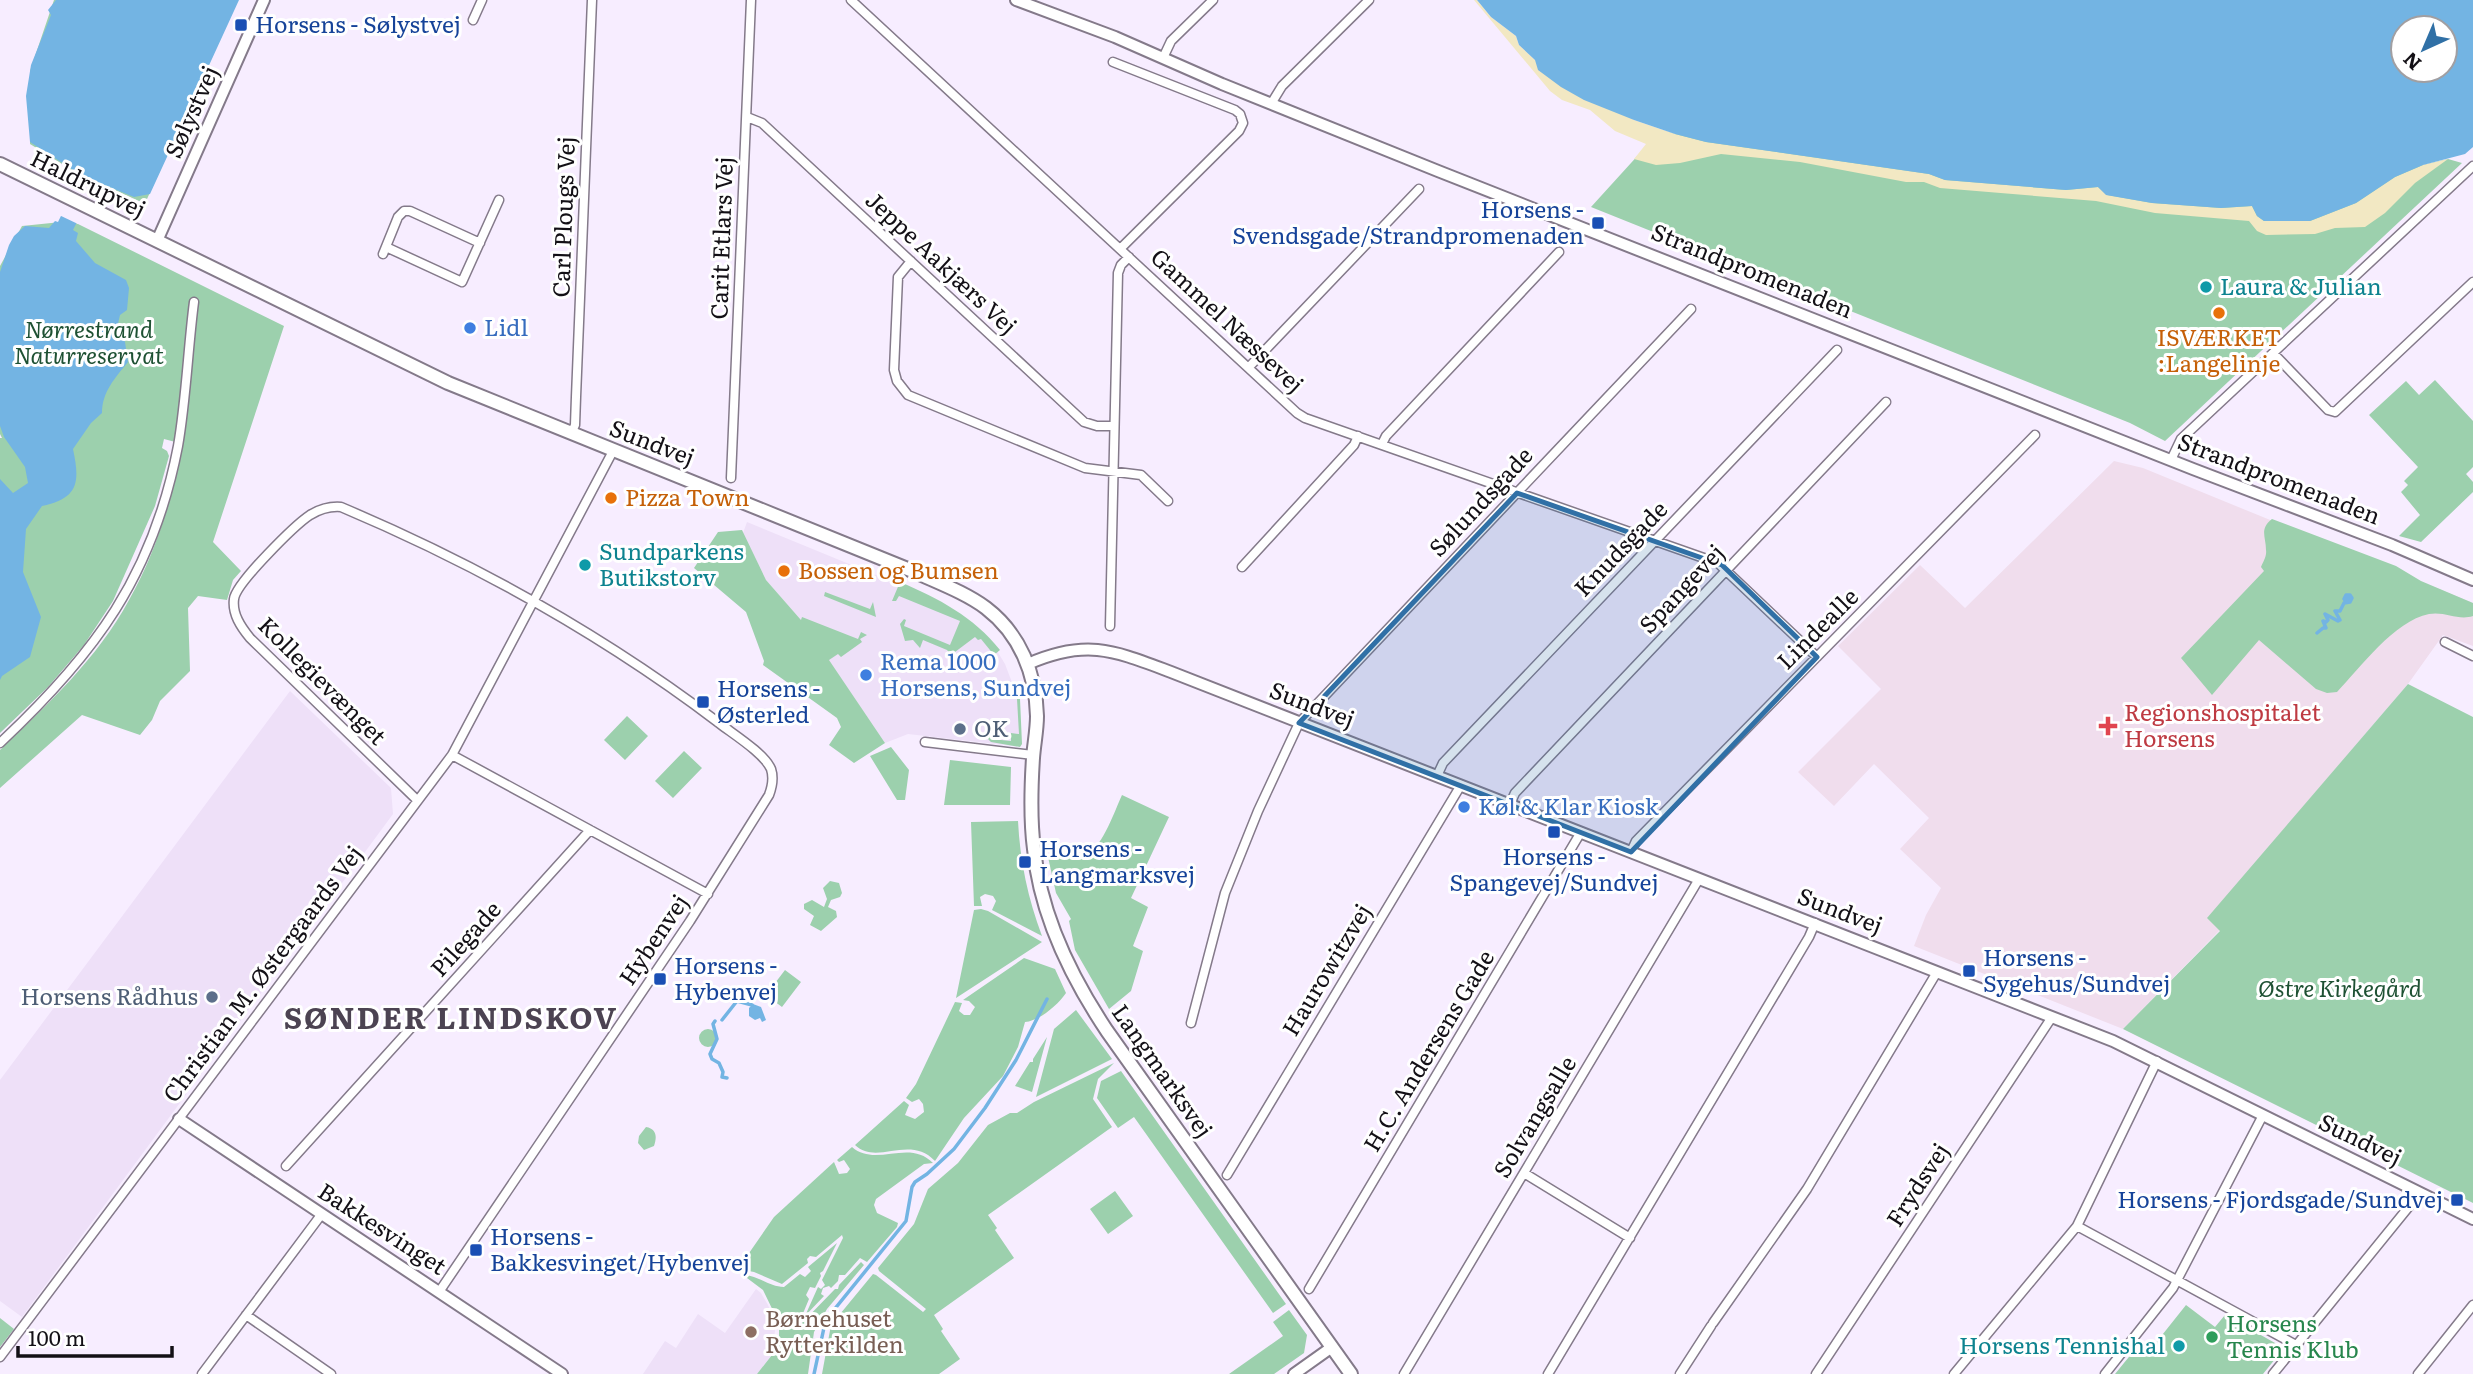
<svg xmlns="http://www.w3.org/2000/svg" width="2473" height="1374" viewBox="0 0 2473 1374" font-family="Literata,serif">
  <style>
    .built { fill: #eee0f8 }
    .medical { fill: #f0dded }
    .green { fill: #9cd0ad }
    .sand { fill: #f2e8c3 }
    .water { fill: #73b4e3; fill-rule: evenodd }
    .pier { fill: #f7edff }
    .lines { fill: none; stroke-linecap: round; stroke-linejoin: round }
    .stream { stroke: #73b4e3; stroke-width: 3.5 }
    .minor-casing { stroke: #847a8a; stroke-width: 11 }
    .tertiary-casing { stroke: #847a8a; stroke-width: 14 }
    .secondary-casing { stroke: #847a8a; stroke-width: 16 }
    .minor { stroke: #fff; stroke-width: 8 }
    .tertiary { stroke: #fff; stroke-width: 10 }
    .secondary { stroke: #fff; stroke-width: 12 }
    .marked { fill: #3070a6; fill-opacity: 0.2; stroke: #3070a6; stroke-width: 5; stroke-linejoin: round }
    .transit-dot { fill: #1a4fb4; stroke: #fff; stroke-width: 2.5 }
    .culture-dot { fill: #0f9aa8; stroke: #fff; stroke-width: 2.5 }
    .food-dot { fill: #e8710a; stroke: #fff; stroke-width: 2.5 }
    .shop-dot { fill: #3f7fe0; stroke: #fff; stroke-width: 2.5 }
    .health-dot { fill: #e0444e; stroke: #fff; stroke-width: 2.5 }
    .service-dot { fill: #5c6f8a; stroke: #fff; stroke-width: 2.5 }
    .education-dot { fill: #8d6e63; stroke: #fff; stroke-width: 2.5 }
    .leisure-dot { fill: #2e9e5b; stroke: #fff; stroke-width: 2.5 }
    .labels { text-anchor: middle; stroke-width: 6; stroke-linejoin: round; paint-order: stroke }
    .transit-label { font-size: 23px; fill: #164399; stroke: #fff; text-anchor: start }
    .street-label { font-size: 23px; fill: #131016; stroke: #fff }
    .culture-label { font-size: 23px; fill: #0d838f; stroke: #fff; text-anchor: start }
    .shop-label { font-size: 23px; fill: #366cbe; stroke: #fff; text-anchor: start }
    .park-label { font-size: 23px; font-style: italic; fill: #1e5133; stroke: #fff }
    .food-label { font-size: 23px; fill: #c56008; stroke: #fff; text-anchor: start }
    .health-label { font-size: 23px; fill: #be3a42; stroke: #fff; text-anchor: start }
    .service-label { font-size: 23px; fill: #4e5e75; stroke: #fff; text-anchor: start }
    .education-label { font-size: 23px; fill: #785e54; stroke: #fff; text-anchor: start }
    .leisure-label { font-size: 23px; fill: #27864d; stroke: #fff; text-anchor: start }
    .district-label { font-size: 30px; font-weight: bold; letter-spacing: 2px; fill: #4c4352; stroke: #fff }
  </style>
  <rect width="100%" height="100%" fill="#f7edff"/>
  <path class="built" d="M747 522 932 598 996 649 1005 664 1019 701 1020 740 1014 746 908 734 885 743 802 621 766 580 743 533Z
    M290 691 391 788 393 814 22 1317 0 1301V1080Z
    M756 1289 761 1293 768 1305 774 1319 775 1331 773 1344 775 1351 757 1374H643L665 1341 676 1348 698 1314 725 1333Z"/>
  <path class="medical" d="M2114 461 2143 468 2473 603V646L2443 635 2408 684 2208 918 2220 930 2123 1029 1914 946 1926 915 1941 888 1900 849 1929 818 1874 764 1834 806 1798 772 1881 689 1838 646 1920 565 1965 608Z"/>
  <path class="green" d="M54 0H238L147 199 139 201 97 182 76 223 284 326 213 542 241 571 233 580 227 600 198 596 188 608 190 671 160 701 152 720 140 735 82 715 0 788V750C47 705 98 658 129 600 157 551 171 499 183 444L164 439 162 448 167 451 169 456 155 506 113 601 84 645 48 687 0 733V438H2L0 434V266L22 226 61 222 83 177 30 144V71Z
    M1661 130 1675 134 2423 165 2448 159 2462 163 2165 441 2130 423 1591 207Z
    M2435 380 2473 421V467L2466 474 2473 482V492L2421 542 2399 536 2420 515 2401 492 2408 485 2404 481 2418 467 2369 415 2406 381 2419 395Z
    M2272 519 2396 566 2421 581 2473 603V616C2458 621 2445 611 2429 614 2394 621 2361 667 2337 692L2327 693 2316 689 2259 640 2212 695 2181 658 2264 571 2261 567C2263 562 2267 556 2266 550 2266 537 2259 529 2272 519Z
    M742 530 766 580 801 620 802 617 858 639 861 632 867 635 860 639 862 642 841 657 838 654 829 660 885 743 854 763 829 745 841 727 837 718 763 665 764 661 746 612 694 568 718 532Z
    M900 582C938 598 974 617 1000 650L994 655 981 639 978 640 975 637 951 655 947 650 923 640 920 648 913 640 905 641 900 624 904 619 906 620 904 626 950 645 960 621 899 596 896 601H892Z
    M825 592 870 609 873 602 876 617 824 596Z
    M2408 684 2473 717V1203L2123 1029 2220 931 2207 918Z
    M1017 699H1020L1022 744 1020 747 991 742 988 739 991 728V739L1011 741V733L1019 734Z
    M627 716 648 736 625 760 604 740Z
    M891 747 909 770 905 800H897L870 756Z
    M684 751 702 768 673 798 655 781Z
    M950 760 1011 767 1010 805H944Z
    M1122 795 1169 817 1131 898 1148 907 1133 946 1143 951 1131 991 1109 1009 1075 950 1069 921 1071 919 1056 893 1048 857C1061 856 1076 858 1088 853 1103 846 1115 810 1122 795Z
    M1018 821C1020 861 1028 899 1042 936L992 910 996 901 993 896 985 894 980 897 982 906H974L971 822Z
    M830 881 839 883 842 893 840 897 831 900 828 907 836 911 837 917 821 931 810 925 814 916 804 909V904L812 900 824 907 827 899 823 888Z
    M981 909 988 911 1042 942 956 998 974 910Z
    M1024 958 1055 969 1066 993C1058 1005 1039 1021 1025 1022L1018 1047 1003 1076 964 1118 935 1161C909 1134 877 1166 855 1145L904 1101 909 1105 905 1115 915 1119 924 1112 923 1104 919 1099 912 1102 906 1098 916 1084 955 1002 962 1003 959 1011 964 1015H970L975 1007 969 1001 963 1000Z
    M785 970 801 982 782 1007 766 995Z
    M1076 1010 1112 1059 1036 1097 1054 1029Z
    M699 1038a9 9 0 1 1 18 0a9 9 0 1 1-18 0Z
    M1047 1037 1032 1092 1015 1086 1030 1062H1033V1059Z
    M1114 1063 1098 1079 1093 1099 1112 1127 988 1215 997 1228 995 1230 1014 1258 934 1315 943 1329 941 1331 960 1359 939 1374H822L831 1325 873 1274 876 1275 923 1312 926 1309 879 1271 878 1268 914 1224 928 1189 958 1163 988 1125 1010 1113H1017L1034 1102Z
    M1121 1071 1286 1304 1273 1313 1134 1117 1118 1128 1097 1098 1101 1081Z
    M646 1127C657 1129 657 1137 654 1146L644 1150 638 1143 639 1136Z
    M852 1147C876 1168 909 1138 933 1163L924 1164 876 1199 874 1205 877 1213 898 1223 897 1227 867 1262 860 1258 845 1275H839L838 1281 831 1288 829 1286 823 1288 821 1294 824 1296 805 1316 818 1287 821 1289 825 1285 822 1280 843 1238 842 1235 816 1257 810 1256 807 1259 808 1263 782 1284 754 1272 738 1269 774 1217 834 1162 839 1174 847 1173 850 1169 844 1160 839 1162 837 1160Z
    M1115 1191 1133 1216 1108 1234 1090 1209Z
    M837 1243 823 1271 820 1273 821 1276 815 1288 810 1287 806 1295 809 1299 799 1323 801 1324 835 1289H838L839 1285 861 1262 864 1265 827 1309 814 1332 808 1374H757L779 1346V1323L763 1290 743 1275C758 1275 769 1287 784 1287L800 1274 805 1277 811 1271 808 1267Z
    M2186 1305 2215 1327 2225 1315 2284 1348 2263 1374H2115L2137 1347 2147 1354Z
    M1289 1310 1307 1335 1304 1353 1274 1374H1229L1283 1336 1273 1322Z
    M0 1318 14 1329 0 1347Z"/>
  <path class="sand" d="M1474 0H1477L1491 17 1516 36 1519 45 1535 60 1634 120 1675 134 1706 142 1929 174 1945 180 2066 190 2098 187 2107 195 2152 203 2221 208 2252 206 2257 216 2264 221H2310L2356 203 2395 177 2423 165 2448 159 2415 183 2385 213 2365 227 2335 228 2315 234 2266 235 2257 231 2249 221 2155 213 2096 201 1940 188 1924 182H1906L1800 162 1721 154 1680 163 1656 165 1634 159 1646 144 1615 131 1590 110 1562 100 1550 91Z"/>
  <path class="water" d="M56 0H239L150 194 134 197 97 182 73 230 78 233 76 241 95 263 126 280 129 288 127 310 120 315 117 328 125 342 128 362C115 378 102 392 102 413L91 423 73 449C80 482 79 498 42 506L26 529 23 572 41 617 30 657 2 676 0 680V479L13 493 28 483 25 467 4 437 0 426V272L9 245 14 236 25 226 49 228 55 221 58 222 81 175 30 142 26 96 31 65 51 15 48 10Z
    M1477 0H2473V147L2465 154 2423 165 2395 177 2356 203 2310 221H2264L2257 216 2252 206 2221 208 2152 203 2106 195 2098 187 2066 190 1945 180 1929 174 1706 142 1675 134 1634 120 1584 100 1561 87 1538 70 1535 60 1519 45 1516 36 1491 17ZM2403 28H2445V70H2403Z
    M753 1004 761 1007 766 1020 762 1022 760 1018 755 1020 749 1016V1008Z"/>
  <path class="pier" d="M76 180 95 190 78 224 59 215Z"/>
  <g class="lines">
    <path class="stream" d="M2317 633 2323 628H2326L2323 621 2326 622 2328 620 2325 614 2338 621 2340 620 2335 611H2340L2344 603 2350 602 2352 598 2350 595H2346L2344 599 2347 602 2350 599 2348 597 2346 599 2348 598
      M722 1020 737 1001 752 1005
      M715 1021 713 1024 717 1039 710 1054 712 1059 719 1063 723 1072 722 1077 727 1078
      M814 1374 825 1323 829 1316 906 1221 912 1187 915 1182 927 1174 954 1149 985 1108 1016 1060 1047 999"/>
    <defs>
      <path id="minor" d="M851 0 1297 413 1305 418 1718 563 1817 657
        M473 20 482 0
        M1163 58 1171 41 1213 0
        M1113 62 1235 110 1240 114 1243 123 1239 131 1120 249
        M1271 104 1282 86 1369 0
        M747 117 762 123 1084 422 1097 426H1114
        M386 247 462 282 499 200
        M383 254 398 217 404 211H410L480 243
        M911 261 898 277 894 370 897 381 908 395 1085 468 1141 475 1168 501
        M2273 353 2328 410 2335 412 2473 282
        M1249 367 1419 189
        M571 434 575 425 576 397 592 0
        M1382 444 1386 436 1559 252
        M2171 460 2181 439 2473 166
        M731 478 751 0
        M1242 567 1354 445 1358 436
        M1110 626 1118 273 1121 265 1129 257
        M2445 642 2473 656
        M925 742 1033 755
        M0 743C95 654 153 576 178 446 186 401 188 348 194 302
        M452 755 708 894
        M1437 776 1443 763 1837 350
        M417 800 250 638C241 627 232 614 234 599 236 583 295 525 310 515 320 509 329 506 341 507 476 564 603 635 719 723 733 734 764 753 771 769 774 778 772 787 769 795L690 921 439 1292
        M1510 804 1515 793 1886 402
        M1631 852 1636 841 2035 435
        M1191 1023 1225 893 1258 811 1299 723 1691 309
        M286 1166 590 830
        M1524 1173 1630 1238
        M1227 1175 1461 785
        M2077 1226 2296 1345
        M1309 1289 1581 832
        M246 1315 331 1374
        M1713 1323 1807 1189 1937 972
        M0 1357 452 755 613 451
        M202 1374 321 1215
        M1404 1374 1699 879
        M1548 1374 1809 937 1815 923
        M1680 1374 1711 1326
        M1816 1374 2052 1017
        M1954 1374 2077 1226 2157 1061
        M2105 1374 2173 1288 2263 1115
        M2273 1374 2420 1193
        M2418 1374 2473 1305"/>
      <path id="tertiary" d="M1016 0 1115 37 1222 84 1438 171 2193 469 2392 545 2473 580
        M157 241 264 0
        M1028 664C1087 638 1115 651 1171 672L2113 1041 2473 1219
        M179 1119 562 1374
        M1294 1374 1332 1347"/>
      <path id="secondary" d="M0 164 448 383 915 572C939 583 966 593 986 608 1020 634 1036 674 1037 716 1037 730 1034 744 1033 758 1031 789 1030 819 1034 849 1040 914 1071 977 1107 1031L1351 1374"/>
    </defs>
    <use href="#minor" class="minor-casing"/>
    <use href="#tertiary" class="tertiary-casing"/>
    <use href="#secondary" class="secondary-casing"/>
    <use href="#minor" class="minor"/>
    <use href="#tertiary" class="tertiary"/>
    <use href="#secondary" class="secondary"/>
  </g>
  <path class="marked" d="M1517 493 1722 565 1817 657 1631 852 1299 723Z"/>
  <g class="transit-dot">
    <rect x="234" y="18" width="14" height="14" rx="3.5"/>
    <rect x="1591" y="216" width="14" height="14" rx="3.5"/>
    <rect x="696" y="695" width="14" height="14" rx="3.5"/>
    <rect x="1547" y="825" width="14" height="14" rx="3.5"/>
    <rect x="1018" y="855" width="14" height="14" rx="3.5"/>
    <rect x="1962" y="964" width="14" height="14" rx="3.5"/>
    <rect x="653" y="972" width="14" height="14" rx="3.5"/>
    <rect x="2450" y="1193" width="14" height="14" rx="3.5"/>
    <rect x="469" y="1243" width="14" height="14" rx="3.5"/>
  </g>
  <g class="culture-dot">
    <circle cx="2206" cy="287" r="7"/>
    <circle cx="585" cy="565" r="7"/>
    <circle cx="2179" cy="1346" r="7"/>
  </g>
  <g class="food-dot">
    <circle cx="2219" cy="313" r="7"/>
    <circle cx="611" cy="498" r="7"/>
    <circle cx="784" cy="571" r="7"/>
  </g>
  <g class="shop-dot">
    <circle cx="470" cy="328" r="7"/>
    <circle cx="866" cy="675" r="7"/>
    <circle cx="1464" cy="807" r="7"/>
  </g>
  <path class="health-dot" d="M2104.5 715.5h7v7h7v7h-7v7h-7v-7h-7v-7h7z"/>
  <g class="service-dot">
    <circle cx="960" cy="729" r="7"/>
    <circle cx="212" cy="997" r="7"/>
  </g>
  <circle class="education-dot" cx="751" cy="1332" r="7"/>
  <circle class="leisure-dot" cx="2212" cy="1337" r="7"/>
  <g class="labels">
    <g class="transit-label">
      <text x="255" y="33">Horsens - Sølystvej</text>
      <text x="1584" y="218" text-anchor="end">Horsens -<tspan x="1584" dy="26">Svendsgade/Strandpromenaden</tspan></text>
      <text x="717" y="697">Horsens -<tspan x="717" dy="26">Østerled</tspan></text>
      <text x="1039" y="857">Horsens -<tspan x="1039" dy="26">Langmarksvej</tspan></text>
      <text x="1554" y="865" text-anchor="middle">Horsens -<tspan x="1554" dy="26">Spangevej/Sundvej</tspan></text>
      <text x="1983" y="966">Horsens -<tspan x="1983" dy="26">Sygehus/Sundvej</tspan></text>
      <text x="674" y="974">Horsens -<tspan x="674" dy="26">Hybenvej</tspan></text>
      <text x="2443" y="1208" text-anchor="end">Horsens - Fjordsgade/Sundvej</text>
      <text x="490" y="1245">Horsens -<tspan x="490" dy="26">Bakkesvinget/Hybenvej</tspan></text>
    </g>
    <g class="street-label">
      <text transform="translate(192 112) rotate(-66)" y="8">Sølystvej</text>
      <text transform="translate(88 184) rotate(26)" y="8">Haldrupvej</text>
      <text transform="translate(564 217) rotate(-88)" y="8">Carl Plougs Vej</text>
      <text transform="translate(722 238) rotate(-88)" y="8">Carit Etlars Vej</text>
      <text transform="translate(941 263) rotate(43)" y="8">Jeppe Aakjærs Vej</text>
      <text transform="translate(1752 271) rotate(22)" y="8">Strandpromenaden</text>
      <text transform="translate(1227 321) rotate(43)" y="8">Gammel Næssevej</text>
      <text transform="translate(652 443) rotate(21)" y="8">Sundvej</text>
      <text transform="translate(2279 479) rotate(21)" y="8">Strandpromenaden</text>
      <text transform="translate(1481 502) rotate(-47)" y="8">Sølundsgade</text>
      <text transform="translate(1621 549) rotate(-46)" y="8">Knudsgade</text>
      <text transform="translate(1682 589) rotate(-47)" y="8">Spangevej</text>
      <text transform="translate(1818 629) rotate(-45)" y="8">Lindealle</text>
      <text transform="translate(322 681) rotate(45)" y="8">Kollegievænget</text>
      <text transform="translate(1312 705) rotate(21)" y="8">Sundvej</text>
      <text transform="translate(1840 911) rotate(21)" y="8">Sundvej</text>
      <text transform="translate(466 939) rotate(-48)" y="8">Pilegade</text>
      <text transform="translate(654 940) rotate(-56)" y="8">Hybenvej</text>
      <text transform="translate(1327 970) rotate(-59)" y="8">Haurowitzvej</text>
      <text transform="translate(263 974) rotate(-53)" y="8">Christian M. Østergaards Vej</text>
      <text transform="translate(1429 1051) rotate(-59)" y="8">H.C. Andersens Gade</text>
      <text transform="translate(1162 1071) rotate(55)" y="8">Langmarksvej</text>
      <text transform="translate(1535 1117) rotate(-59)" y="8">Solvangsalle</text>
      <text transform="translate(2360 1140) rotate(26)" y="8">Sundvej</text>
      <text transform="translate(1918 1185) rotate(-57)" y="8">Frydsvej</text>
      <text transform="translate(382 1229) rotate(33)" y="8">Bakkesvinget</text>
    </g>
    <g class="culture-label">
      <text x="2220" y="295">Laura &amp; Julian</text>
      <text x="599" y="560">Sundparkens<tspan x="599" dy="26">Butikstorv</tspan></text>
      <text x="2165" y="1354" text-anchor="end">Horsens Tennishal</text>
    </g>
    <g class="shop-label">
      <text x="484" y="336">Lidl</text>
      <text x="880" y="670">Rema 1000<tspan x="880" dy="26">Horsens, Sundvej</tspan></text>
      <text x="1478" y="815">Køl &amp; Klar Kiosk</text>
    </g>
    <g class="park-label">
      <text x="89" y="338">Nørrestrand<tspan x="89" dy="26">Naturreservat</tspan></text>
      <text x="2340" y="997">Østre Kirkegård</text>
    </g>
    <g class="food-label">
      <text x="2219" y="346" text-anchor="middle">ISVÆRKET<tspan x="2219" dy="26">:Langelinje</tspan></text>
      <text x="625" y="506">Pizza Town</text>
      <text x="798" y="579">Bossen og Bumsen</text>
    </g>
    <g class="health-label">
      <text x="2124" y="721">Regionshospitalet<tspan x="2124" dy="26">Horsens</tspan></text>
    </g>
    <g class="service-label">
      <text x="974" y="737">OK</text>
      <text x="198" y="1005" text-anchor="end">Horsens Rådhus</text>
    </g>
    <g class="education-label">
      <text x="765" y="1327">Børnehuset<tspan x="765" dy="26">Rytterkilden</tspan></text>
    </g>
    <g class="leisure-label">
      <text x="2226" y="1332">Horsens<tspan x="2226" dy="26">Tennis Klub</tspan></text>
    </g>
    <g class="district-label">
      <text x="451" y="1029">SØNDER LINDSKOV</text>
    </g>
  </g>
  <g transform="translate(2424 49) rotate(224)"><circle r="33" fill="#ffffff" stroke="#a19fa2" stroke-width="2"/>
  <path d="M0-5L12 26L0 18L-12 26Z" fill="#3070a6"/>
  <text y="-10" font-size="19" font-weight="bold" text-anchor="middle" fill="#131016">N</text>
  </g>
  <path d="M18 1346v10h154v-10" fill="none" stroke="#131016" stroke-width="3.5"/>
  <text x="28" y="1346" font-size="21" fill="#131016" stroke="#ffffff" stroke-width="5" paint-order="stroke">100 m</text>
</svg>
